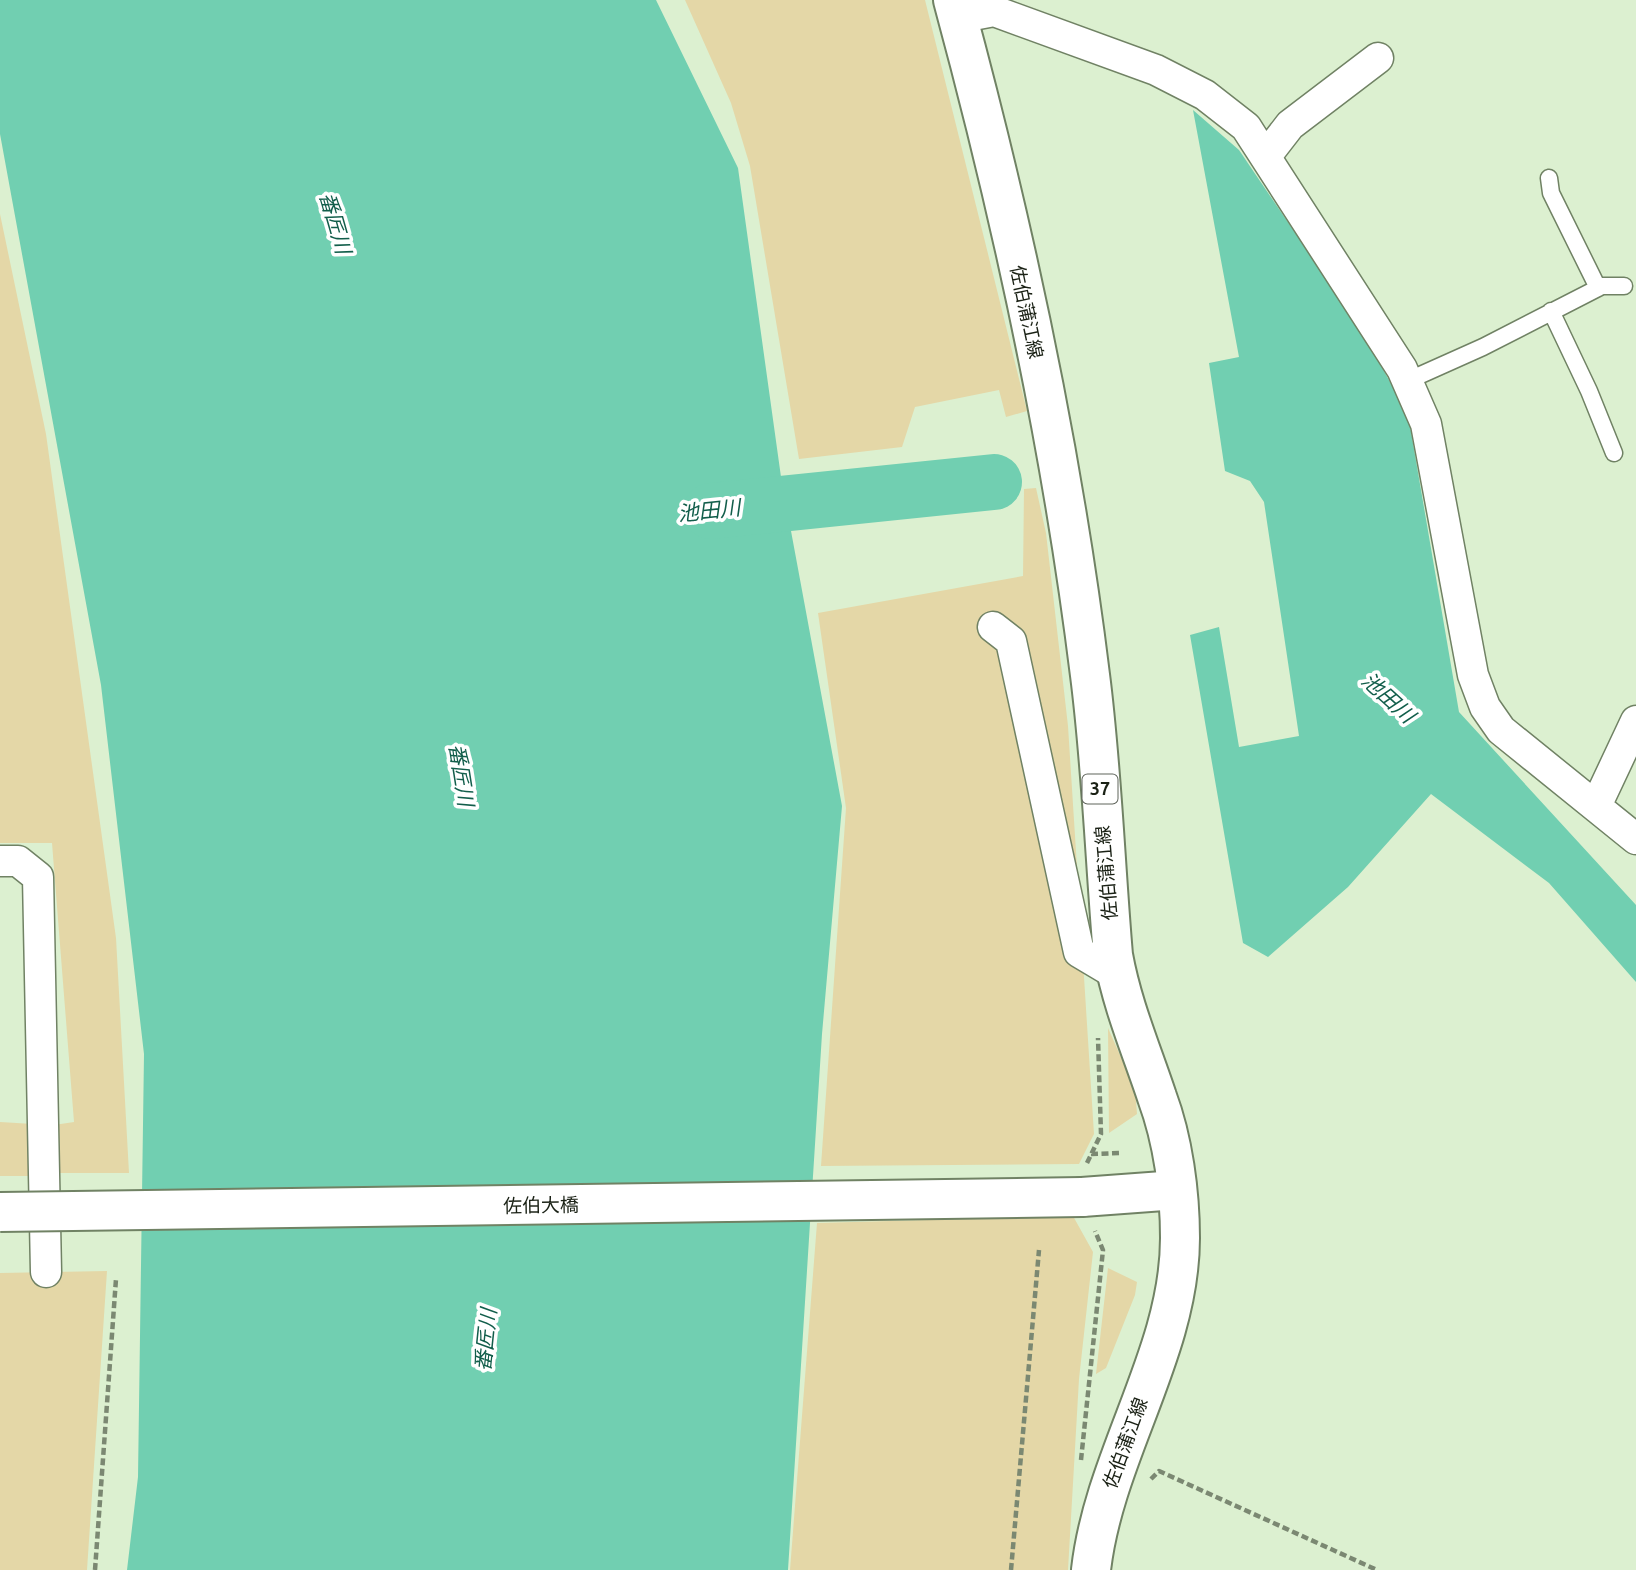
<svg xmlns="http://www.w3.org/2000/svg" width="1636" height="1570" viewBox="0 0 1636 1570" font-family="Ubuntu,'Noto Sans JP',sans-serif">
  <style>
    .green { fill: #e4d7a7 }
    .water { fill: #71cfb1 }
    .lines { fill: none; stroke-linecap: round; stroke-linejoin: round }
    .river { stroke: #71cfb1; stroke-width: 56 }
    .service-casing { stroke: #708264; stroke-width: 19 }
    .minor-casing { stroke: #708264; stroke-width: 33 }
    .tertiary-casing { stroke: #708264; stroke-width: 42 }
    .primary-casing { stroke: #708264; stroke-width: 42 }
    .path { stroke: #7b8872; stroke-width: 4.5; stroke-dasharray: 7 3.5; stroke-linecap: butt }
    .service { stroke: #fff; stroke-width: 16 }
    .minor { stroke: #fff; stroke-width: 30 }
    .tertiary { stroke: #fff; stroke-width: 38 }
    .primary { stroke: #fff; stroke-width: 38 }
    .tertiary-bridge-casing { stroke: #708264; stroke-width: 42; stroke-linecap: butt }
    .tertiary-bridge { stroke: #fff; stroke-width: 38 }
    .labels { text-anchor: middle; stroke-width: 7; stroke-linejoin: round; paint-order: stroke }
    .shield { fill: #fff; stroke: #5f645b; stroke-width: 2 }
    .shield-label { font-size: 18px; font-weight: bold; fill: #1a2115 }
    .street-label { font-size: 19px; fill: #1a2115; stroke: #fff }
    .water-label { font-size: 21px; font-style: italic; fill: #125e4b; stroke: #fff }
  </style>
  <rect width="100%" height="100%" fill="#dcf0d0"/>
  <path class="green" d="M685 0H925L1027 411 1006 417 999 390 915 407 902 447 799 459 750 166 731 103Z
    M0 214 46 434 116 938 129 1173H54V1125L74 1122 52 843H0Z
    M1036 488 1046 533 1068 726 1094 1134 1079 1164 821 1166 846 808 818 613 1023 576 1024 489Z
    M1108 1028 1135 1089 1137 1114 1109 1133Z
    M0 1122 33 1124 35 1176H0Z
    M1073 1216 1093 1252 1079 1379 1068 1570H790L817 1223Z
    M1108 1268 1137 1282 1135 1295 1106 1368 1096 1374Z
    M107 1271 87 1570H0V1273Z"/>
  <path class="water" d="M0 0H656L738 168 781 477 842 806 822 1034 788 1570H127L138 1477 144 1054 101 685 0 134Z
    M1193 110 1239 150 1361 330 1408 414 1459 712 1636 905V982L1549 883 1431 794 1348 887 1268 957 1243 943 1190 635 1219 627 1239 747 1299 736 1264 502 1250 481 1225 471 1209 363 1239 357Z"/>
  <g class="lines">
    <path class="river" d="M711 511 994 482"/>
    <defs>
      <path id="service" d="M1549 178 1551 193 1598 288
        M1551 311 1589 391 1614 453
        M1407 381 1483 347 1602 286H1624"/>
      <path id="minor" d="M957 18 994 11 1156 70 1205 95 1246 127 1402 369 1426 424 1473 675 1485 707 1501 730 1636 839
        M1266 156 1290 125 1378 58
        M993 627 1011 641 1079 952 1116 974
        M1596 806 1636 721
        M0 861H18L38 877 46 1272"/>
      <path id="tertiary" d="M1082 1197 1177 1190"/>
      <path id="primary" d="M953 0C1013 221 1062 448 1090 675 1102 768 1105 862 1113 955 1122 1005 1141 1049 1157 1097 1173 1140 1180 1192 1180 1238 1180 1353 1104 1455 1091 1570"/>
    </defs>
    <use href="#service" class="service-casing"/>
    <use href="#minor" class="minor-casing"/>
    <use href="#tertiary" class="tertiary-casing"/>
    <use href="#primary" class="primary-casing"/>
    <path class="path" d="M1091 1154 1120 1153
      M1087 1163 1101 1134 1098 1038
      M1081 1460 1103 1250 1095 1231
      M1151 1479 1159 1471 1377 1570
      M95 1570 116 1279
      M1011 1570 1039 1250"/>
    <use href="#service" class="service"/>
    <use href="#minor" class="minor"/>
    <use href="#tertiary" class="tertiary"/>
    <use href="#primary" class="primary"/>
    <defs>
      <path id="tertiary-bridge" d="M0 1212 1082 1197"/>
    </defs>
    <use href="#tertiary-bridge" class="tertiary-bridge-casing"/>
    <use href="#tertiary-bridge" class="tertiary-bridge"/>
  </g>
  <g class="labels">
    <rect class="shield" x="1082.5" y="774.5" width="35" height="29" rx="5"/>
    <g class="shield-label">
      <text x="1100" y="795">37</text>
    </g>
    <g class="street-label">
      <text transform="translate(1027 312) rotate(78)" y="7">佐伯蒲江線</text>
      <text transform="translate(1106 873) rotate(-95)" y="7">佐伯蒲江線</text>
      <text transform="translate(541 1205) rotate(-1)" y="7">佐伯大橋</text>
      <text transform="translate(1125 1443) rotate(-70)" y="7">佐伯蒲江線</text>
    </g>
    <g class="water-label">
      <text transform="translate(335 223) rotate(74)" y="7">番匠川</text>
      <text transform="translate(709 511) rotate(-6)" y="7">池田川</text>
      <text transform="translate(1388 698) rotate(42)" y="7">池田川</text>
      <text transform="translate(461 775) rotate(81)" y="7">番匠川</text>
      <text transform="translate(486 1340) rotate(-84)" y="7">番匠川</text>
    </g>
  </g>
</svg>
